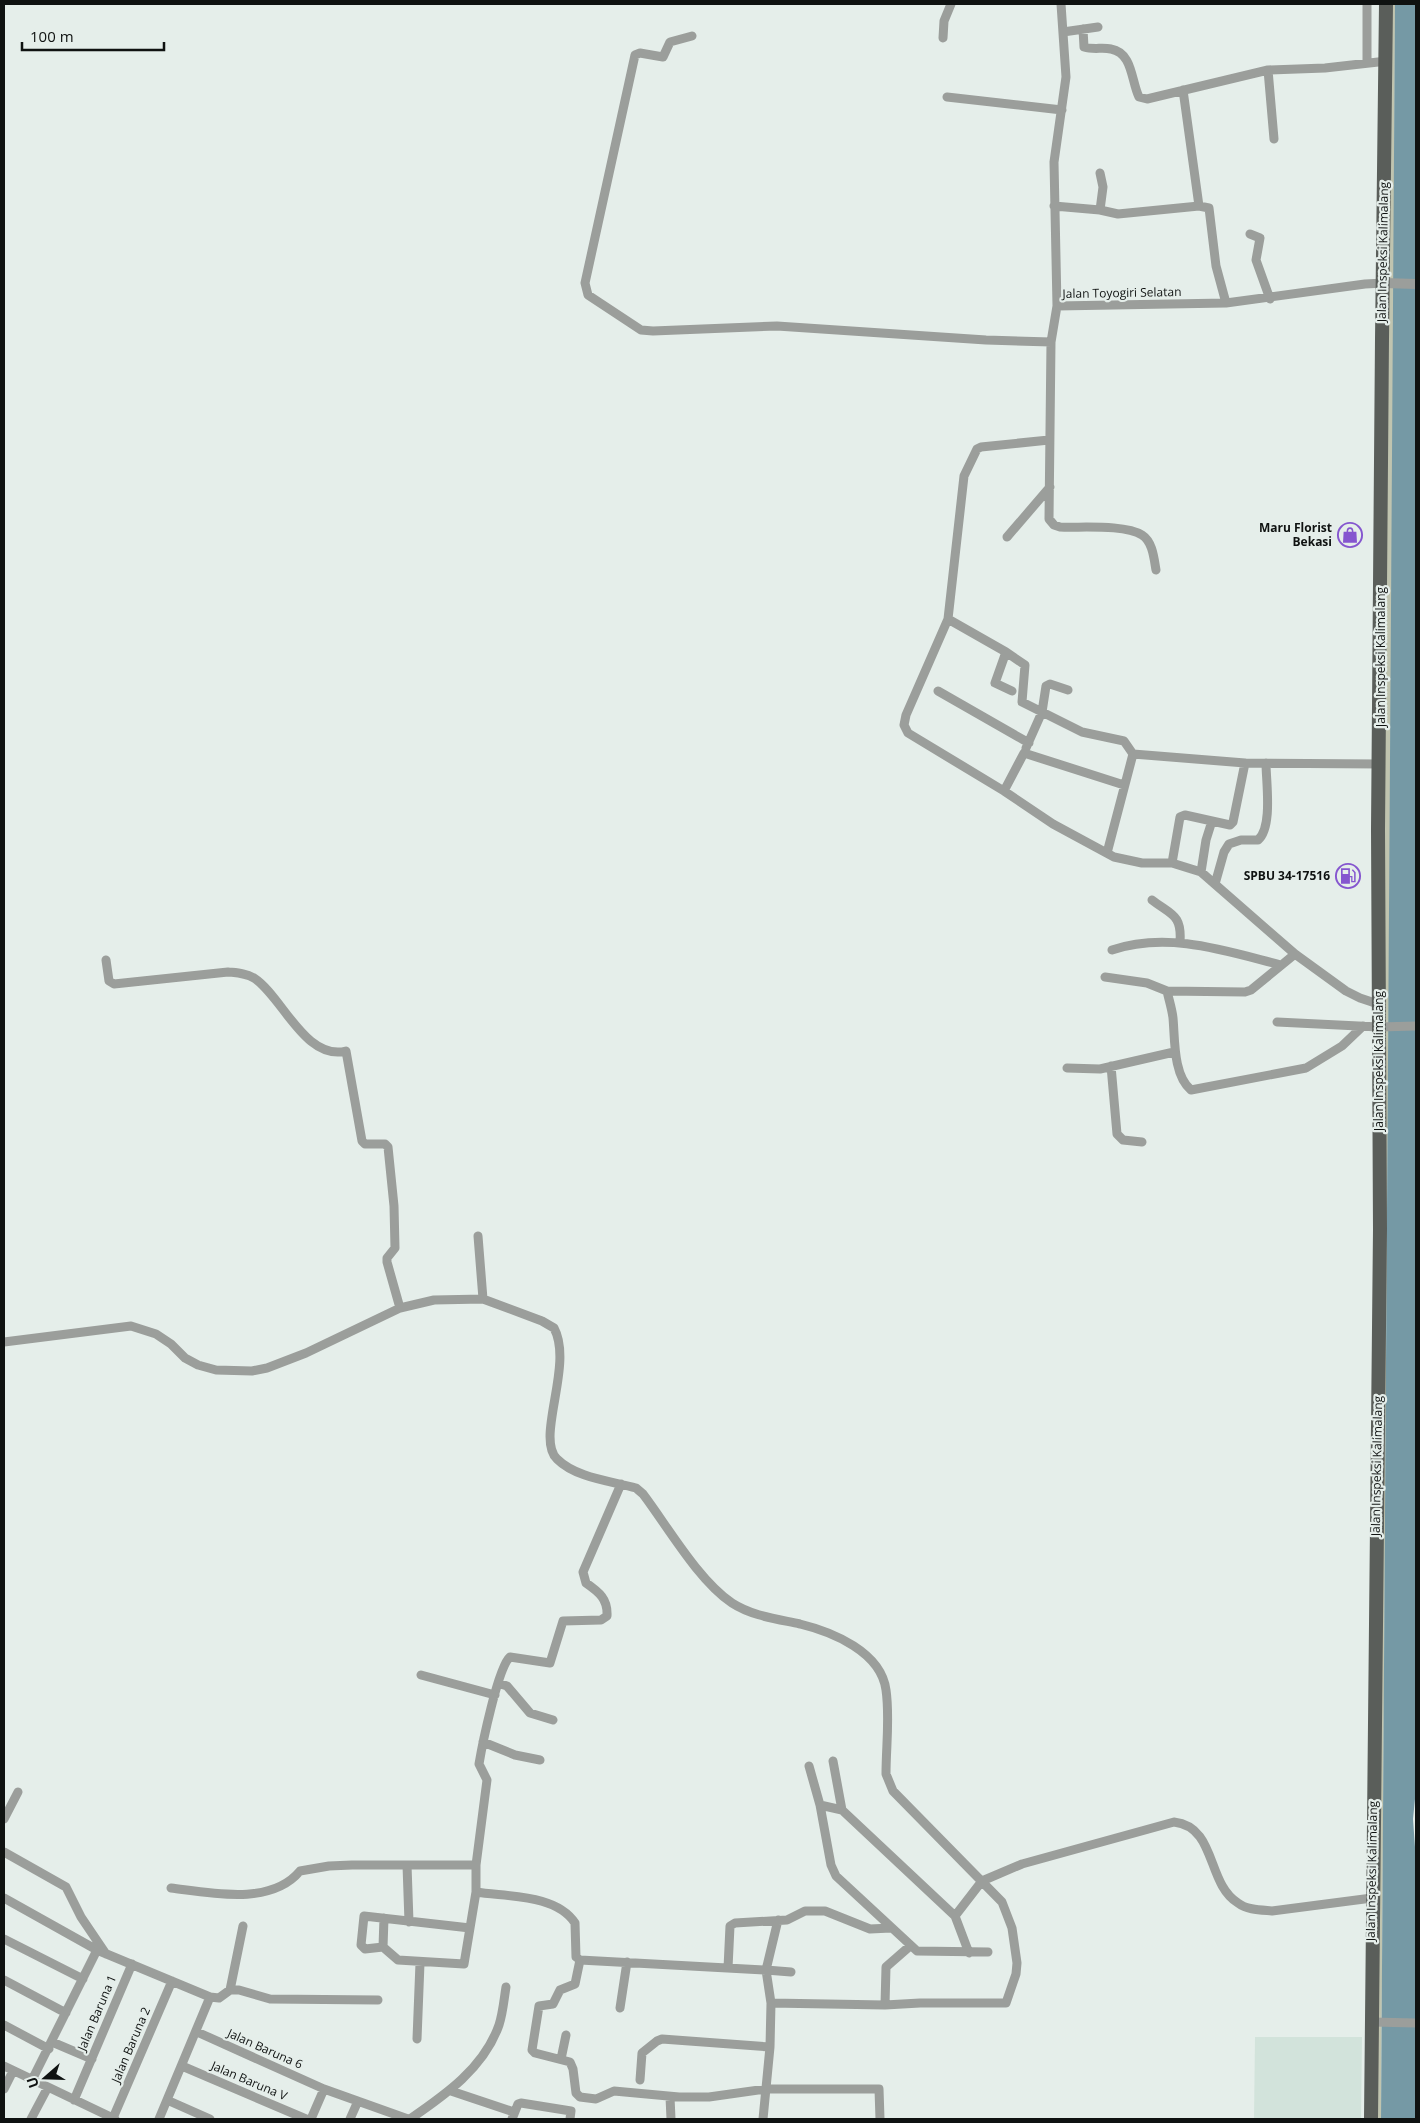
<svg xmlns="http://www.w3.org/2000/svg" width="1420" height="2123" viewBox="0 0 1420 2123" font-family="'Open Sans',sans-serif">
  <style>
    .built { fill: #d2e3db }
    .green { fill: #c0c4af }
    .water { fill: #7599a5 }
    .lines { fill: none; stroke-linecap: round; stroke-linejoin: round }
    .minor { stroke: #9b9e9b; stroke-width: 9 }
    .tertiary { stroke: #9b9e9b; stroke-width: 10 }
    .primary { stroke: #5a5e5a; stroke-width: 14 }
    .labels { text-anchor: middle; stroke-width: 4.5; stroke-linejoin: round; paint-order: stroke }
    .street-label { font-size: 12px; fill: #0f1211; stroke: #e5eeea }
    .poi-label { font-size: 12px; font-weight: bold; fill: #0f1211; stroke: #e5eeea; text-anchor: end }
  </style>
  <rect width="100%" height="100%" fill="#e5eeea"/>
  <path class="built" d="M1255 2037H1362L1361 2119H1254Z"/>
  <path class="green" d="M1386 4H1395L1394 284 1381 2119H1371L1389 280Z"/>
  <path class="water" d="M1395 4H1416V1789L1413 1819 1416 1861V2119H1381Z"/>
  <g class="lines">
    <path class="minor" d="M1061 4 1066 77 1054 162 1057 306 1051 342 1049 519 1054 525 1060 527C1080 528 1125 524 1142 535 1153 542 1154 559 1156 570
      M1083 29 1084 47C1094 50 1102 47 1111 49 1133 53 1131 81 1139 97L1147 99 1268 70 1325 68 1387 61
      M1063 32 1098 27
      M692 36 670 42 663 57 640 53 635 55 585 283 588 295 641 330 653 331 777 326 986 340 1051 342
      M943 38 944 21 951 4
      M1367 62V4
      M1268 70 1274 139
      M1183 90 1199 206
      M947 97 1062 110
      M1054 206 1100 210 1103 187 1100 173
      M1100 210 1118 214 1199 206 1209 208 1216 266 1226 303
      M1250 234 1260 238 1256 260 1270 299
      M1057 306 1226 303 1365 284 1384 283
      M1049 440 981 447 977 449 964 476 948 619 906 715 904 725 908 733 1004 791 1053 824 1114 857 1142 863H1172L1201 872 1295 954 1346 991 1360 998 1378 1004
      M1007 537 1050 487
      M948 619 1006 652
      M938 691 1029 743
      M1012 691 995 683 1006 652 1025 665 1022 702 1082 732 1124 741 1133 754
      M1026 748 1042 712 1046 686 1050 684 1068 690
      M1004 791 1024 753 1124 785
      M1107 853 1133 754 1245 763 1380 764
      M1172 863 1180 817 1185 815 1212 821
      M1201 872 1206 840 1212 821 1230 825 1233 822 1245 763
      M1215 884 1224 852 1229 844 1241 840H1258C1273 827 1266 782 1266 763
      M1152 900C1171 915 1182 914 1180 942
      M1112 950C1168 931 1226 951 1281 965
      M106 960 109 981 114 984 228 972C238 973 245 973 254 978 282 996 305 1061 346 1051L362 1141 365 1144H385L388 1147 394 1206 395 1248 387 1258V1262L400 1308
      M1105 977 1147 983 1167 991 1245 992 1251 990 1295 954
      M1167 991C1169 1000 1172 1009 1173 1018 1175 1039 1173 1075 1191 1090L1306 1068 1342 1046 1363 1026
      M1277 1022 1379 1027 1416 1026
      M1111 1066 1117 1134 1123 1140 1142 1142
      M1067 1068 1100 1069 1174 1052
      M478 1236 483 1299
      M4 1342 131 1326 156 1334 171 1344 185 1358 198 1365 216 1370 252 1371 267 1368 306 1353 400 1308 434 1300 483 1299 542 1321 554 1328C574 1365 535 1438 557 1459 576 1478 611 1481 636 1488L643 1494C668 1527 698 1580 732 1603 752 1616 777 1619 800 1624 833 1632 881 1652 886 1690 890 1717 886 1747 886 1774L893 1791 1002 1902 1012 1928 1017 1963 1016 1974 1006 2003H920L885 2005 771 2003 770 2047 763 2119
      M621 1484 583 1572 586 1583C599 1592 608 1599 607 1616L601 1620 563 1621 550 1663 510 1657C498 1667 482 1746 479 1764L487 1780 476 1865V1892C507 1897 556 1894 575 1923L576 1957 580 1960 766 1970 771 2003
      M421 1675 495 1695
      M498 1683 507 1686 530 1713 553 1720
      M483 1742 515 1755 540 1760
      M833 1761 842 1810
      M809 1766 820 1805 831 1865 836 1876 917 1951 988 1952
      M820 1805 842 1810 955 1916 982 1881 1022 1864 1174 1822C1217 1827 1206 1883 1238 1903 1247 1910 1261 1910 1272 1911L1372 1898
      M4 1819 18 1792
      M4 1852 66 1887 81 1917 106 1954
      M407 1865 409 1922
      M171 1888C211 1893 271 1906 300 1871L329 1866 352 1865H476
      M4 1898 97 1950
      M955 1916 969 1953
      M384 1918 383 1947 398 1960 464 1964 470 1928
      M778 1920 766 1970 791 1972
      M4 1939 83 1979
      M383 1947 365 1949 361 1945 364 1916 470 1928 476 1892
      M580 1960 575 1984 560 1990 553 2004 539 2006 532 2050 535 2053 570 2062 573 2069 576 2093 580 2097 596 2099 614 2091 679 2097H709L766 2089H879L880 2119
      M728 1968 730 1926 735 1923 787 1920 805 1911H825L870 1929 891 1928
      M4 1980 66 2013
      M230 1990 243 1926
      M210 1997 219 1998 230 1990H239L270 1999 378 2000
      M885 2005 886 1967 910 1946
      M620 2008 627 1962
      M1372 2022 1416 2023
      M4 2025 49 2049
      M197 2032 324 2089 408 2119
      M417 2039 420 1963
      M52 2042 92 2059
      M561 2059 566 2035
      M4 2066 115 2119
      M182 2066 306 2119
      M32 2080 97 1950 210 1997 159 2119
      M640 2080 642 2053 657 2041 662 2039 770 2047
      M4 2089 13 2071
      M451 2091 514 2112
      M670 2097 671 2119
      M74 2100 132 1964
      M167 2100 210 2119
      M113 2118 172 1981
      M31 2119 48 2087
      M311 2119 324 2089
      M350 2119 358 2101
      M410 2119C445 2095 484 2068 499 2025 503 2013 504 1999 506 1987
      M512 2119 518 2104 521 2103 571 2111 570 2119"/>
    <path class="tertiary" d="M1384 283 1416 284"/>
    <path class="primary" d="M1371 2119 1380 1229 1378 830 1382 339 1386 4"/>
  </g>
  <defs>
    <symbol id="shop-ring" viewBox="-11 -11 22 22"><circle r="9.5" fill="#e5eeea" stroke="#8556cf" stroke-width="1.5"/><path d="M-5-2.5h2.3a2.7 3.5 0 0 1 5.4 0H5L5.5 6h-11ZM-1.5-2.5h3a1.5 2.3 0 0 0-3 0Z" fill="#8556cf"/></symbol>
    <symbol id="fuel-ring" viewBox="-11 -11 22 22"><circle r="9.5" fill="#e5eeea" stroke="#8556cf" stroke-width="1.5"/><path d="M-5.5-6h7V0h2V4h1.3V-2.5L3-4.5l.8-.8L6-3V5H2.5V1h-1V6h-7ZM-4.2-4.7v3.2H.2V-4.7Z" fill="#8556cf"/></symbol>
  </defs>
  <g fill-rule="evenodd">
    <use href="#shop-ring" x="1336" y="521" width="28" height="28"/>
    <use href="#fuel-ring" x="1334" y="862" width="28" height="28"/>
  </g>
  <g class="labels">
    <g class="street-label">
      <text transform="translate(1383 252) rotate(-89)" y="4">Jalan Inspeksi Kalimalang</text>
      <text transform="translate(1122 293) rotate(-1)" y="4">Jalan Toyogiri Selatan</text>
      <text transform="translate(1381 657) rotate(-90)" y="4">Jalan Inspeksi Kalimalang</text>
      <text transform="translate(1379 1061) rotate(-90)" y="4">Jalan Inspeksi Kalimalang</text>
      <text transform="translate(1377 1466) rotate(-89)" y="4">Jalan Inspeksi Kalimalang</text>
      <text transform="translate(1372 1871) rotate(-89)" y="4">Jalan Inspeksi Kalimalang</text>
      <text transform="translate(97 2013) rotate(-67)" y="4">Jalan Baruna 1</text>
      <text transform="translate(131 2045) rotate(-67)" y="4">Jalan Baruna 2</text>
      <text transform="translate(265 2049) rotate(24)" y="4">Jalan Baruna 6</text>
      <text transform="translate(249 2081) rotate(23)" y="4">Jalan Baruna V</text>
    </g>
    <g class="poi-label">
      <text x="1332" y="532">Maru Florist<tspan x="1332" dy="14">Bekasi</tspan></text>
      <text x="1330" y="880">SPBU 34-17516</text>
    </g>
  </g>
  <rect width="1420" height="2123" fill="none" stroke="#0f1211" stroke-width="10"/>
  <g transform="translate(45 2078) rotate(250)" stroke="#e5eeea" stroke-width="4" paint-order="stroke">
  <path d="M0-4L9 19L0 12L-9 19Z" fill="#0f1211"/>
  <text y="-8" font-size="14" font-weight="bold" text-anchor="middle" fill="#0f1211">U</text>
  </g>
  <path d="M22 42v8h142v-8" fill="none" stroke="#0f1211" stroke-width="2.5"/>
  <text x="30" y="42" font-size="15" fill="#0f1211" stroke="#e5eeea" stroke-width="4" paint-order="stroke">100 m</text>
</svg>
